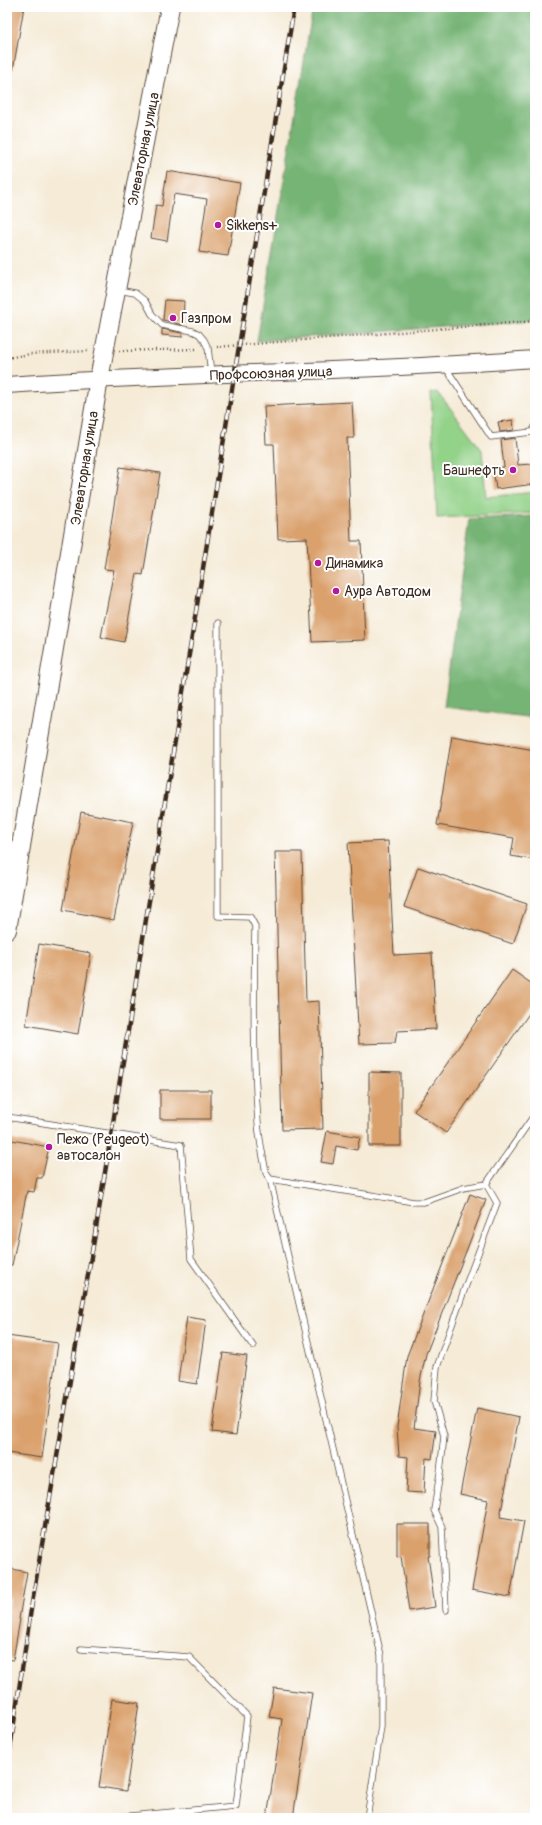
<svg xmlns="http://www.w3.org/2000/svg" width="542" height="1825" viewBox="0 0 542 1825" font-family="Pangolin,sans-serif">
  <style>
    .green { fill: #93d289; stroke: #677e54 }
    .forest { fill: #76b475; stroke: #586f4a }
    .building { fill: #daa16d }
    .lines { fill: none; stroke-linecap: round; stroke-linejoin: round }
    .lane-casing { stroke: #57473a; stroke-width: 7 }
    .secondary-casing { stroke: #57473a; stroke-width: 18 }
    .primary-casing { stroke: #57473a; stroke-width: 20 }
    .path { stroke: #57473a; stroke-width: 2.5; stroke-dasharray: 1 3; stroke-linecap: butt }
    .lane { stroke: #fff; stroke-width: 5.5 }
    .secondary { stroke: #fff; stroke-width: 16 }
    .primary { stroke: #fff; stroke-width: 18 }
    .rail-casing { stroke: #3b2a1e; stroke-width: 4.5 }
    .rail { stroke: #fff; stroke-width: 3; stroke-dasharray: 9; stroke-linecap: butt }
    .poi-dot { fill: #b5179e; stroke: #fff; stroke-width: 1.5 }
    .labels { text-anchor: middle; stroke-width: 4; stroke-linejoin: round; paint-order: stroke }
    .street-label { font-size: 14px; fill: #3b2a1e; stroke: #fff }
    .poi-label { font-size: 14px; fill: #3b2a1e; stroke: #fff; text-anchor: start }
  </style>
  <rect width="100%" height="100%" fill="#fff"/>
  <filter id="ink" filterUnits="userSpaceOnUse"><feTurbulence type="fractalNoise" baseFrequency=".025" numOctaves="2"/><feDisplacementMap in="SourceGraphic" scale="8" xChannelSelector="R" yChannelSelector="G"/><feConvolveMatrix kernelMatrix="1 2 1 2 8 2 1 2 1" color-interpolation-filters="sRGB"/></filter>
  <filter id="wash" filterUnits="userSpaceOnUse"><feTurbulence type="fractalNoise" baseFrequency=".012" numOctaves="4" result="noise"/><feDisplacementMap in="SourceGraphic" scale="16" xChannelSelector="R" yChannelSelector="G"/><feGaussianBlur stdDeviation="0.9" result="paint"/><feColorMatrix in="noise" values="0 0 0 0 0 0 0 0 0 0 0 0 0 0 0 0 0 1.4 0 .05"/><feComposite in="paint" operator="in"/></filter>
  <g filter="url(#wash)">
    <rect width="100%" height="100%" fill="#f5ebd7"/>
    <path class="green" d="M438 392 482 450 486 497 535 492V513L437 518 431 393Z"/>
    <path class="forest" d="M313 7H535V320L257 341Z
      M535 516V718L444 707 469 519Z"/>
    <g id="blocks">
      <path class="building" d="M7 7H24L13 70H7Z
        M167 171 240 183 228 256 199 252 207 199 174 194 167 241 151 238 156 205 162 206Z
        M165 300 184 301 183 325 163 320Z
        M162 329 182 333V337L162 335Z
        M352 402 354 438H347L351 541H361L365 640 312 642 307 538 278 539 274 444H266L264 406Z
        M513 420 514 430 500 432 498 422Z
        M515 438 518 465 532 464 535 484 496 489 493 468 504 467 501 440Z
        M120 467 160 473 143 575 137 574 124 642 101 637 114 570 104 569Z
        M452 736 535 750V860L511 856 514 838 437 825Z
        M81 812 133 822 114 920 63 910Z
        M388 841 394 955 432 953 436 1029 397 1031 395 1043 359 1044 348 843Z
        M275 852H302L306 1002 319 1001 323 1129 282 1130Z
        M418 867 527 904 513 944 404 907Z
        M39 944 91 953 78 1034 26 1025Z
        M512 970 535 986V1005L446 1133 414 1111Z
        M369 1072 401 1073V1146H369Z
        M160 1090H211V1119H160Z
        M327 1131 360 1137 357 1150 336 1146 333 1164 321 1162Z
        M7 1139 49 1147 42 1178H37L34 1192 27 1191 12 1265H7Z
        M470 1194 486 1200 426 1354 420 1381 414 1428 436 1431 432 1459 426 1458 424 1493 406 1492 408 1457 399 1456 397 1427 407 1356Z
        M187 1317 206 1320 197 1384 178 1381Z
        M7 1336 58 1343 42 1458 7 1453Z
        M223 1353 247 1356 236 1435 212 1432Z
        M477 1408 519 1417 500 1517 524 1521 510 1597 472 1590 488 1500 460 1494Z
        M397 1524H430V1556H428L435 1607 409 1611 401 1556 397 1557Z
        M7 1568 27 1572 19 1619H20L13 1660 7 1659V1618L10 1597H7Z
        M274 1688 312 1693 293 1818H267L282 1719 269 1717Z
        M112 1699 139 1703 126 1791 99 1787Z"/>
    </g>
  </g>
  <g filter="url(#ink)">
    <use href="#blocks" fill-opacity="0" stroke="#57473a" stroke-width="1"/>
    <g class="lines">
      <defs>
        <path id="lane" d="M118 290 135 293 145 301 152 314 162 325 193 331 199 334 204 340 208 348 211 373
          M446 368 491 437 532 432 535 427
          M218 623V916L250 917 255 926C254 991 253 1057 258 1122 259 1139 263 1156 266 1173L270 1179 414 1202H424L463 1188 486 1184 535 1114
          M7 1117 181 1145 191 1259 253 1346
          M270 1179 381 1655V1726L367 1818
          M446 1610 442 1527 434 1510 440 1473 444 1436 434 1401 437 1367 466 1285 497 1203 486 1184
          M81 1649 189 1657 247 1716 236 1806 109 1818"/>
        <path id="secondary" d="M7 385C183 373 359 372 535 359"/>
        <path id="primary" d="M7 930 99 379 170 7"/>
      </defs>
      <use href="#lane" class="lane-casing"/>
      <use href="#secondary" class="secondary-casing"/>
      <use href="#primary" class="primary-casing"/>
      <path class="path" d="M217 347 535 321
        M119 351 198 349
        M7 358 30 354 88 351"/>
      <use href="#lane" class="lane"/>
      <use href="#secondary" class="secondary"/>
      <use href="#primary" class="primary"/>
      <defs>
        <path id="rail" d="M7 1769 32 1603 95 1234 294 7"/>
      </defs>
      <use href="#rail" class="rail-casing"/>
      <use href="#rail" class="rail"/>
    </g>
  </g>
  <g class="poi-dot">
    <circle cx="218" cy="225" r="4"/>
    <circle cx="173" cy="318" r="4"/>
    <circle cx="513" cy="470" r="4"/>
    <circle cx="318" cy="563" r="4"/>
    <circle cx="336" cy="591" r="4"/>
    <circle cx="49" cy="1147" r="4"/>
  </g>
  <g class="labels">
    <g class="street-label">
      <text transform="translate(143 149) rotate(-79)" y="5">Элеваторная улица</text>
      <text transform="translate(271 373) rotate(-2)" y="5">Профсоюзная улица</text>
      <text transform="translate(84 468) rotate(-81)" y="5">Элеваторная улица</text>
    </g>
    <g class="poi-label">
      <text x="226" y="230">Sikkens+</text>
      <text x="181" y="323">Газпром</text>
      <text x="505" y="475" text-anchor="end">Башнефть</text>
      <text x="326" y="568">Динамика</text>
      <text x="344" y="596">Аура Автодом</text>
      <text x="57" y="1144">Пежо (Peugeot)<tspan x="57" dy="16">автосалон</tspan></text>
    </g>
  </g>
  <rect width="542" height="1825" fill="none" stroke="#fff" stroke-width="24"/>
</svg>
